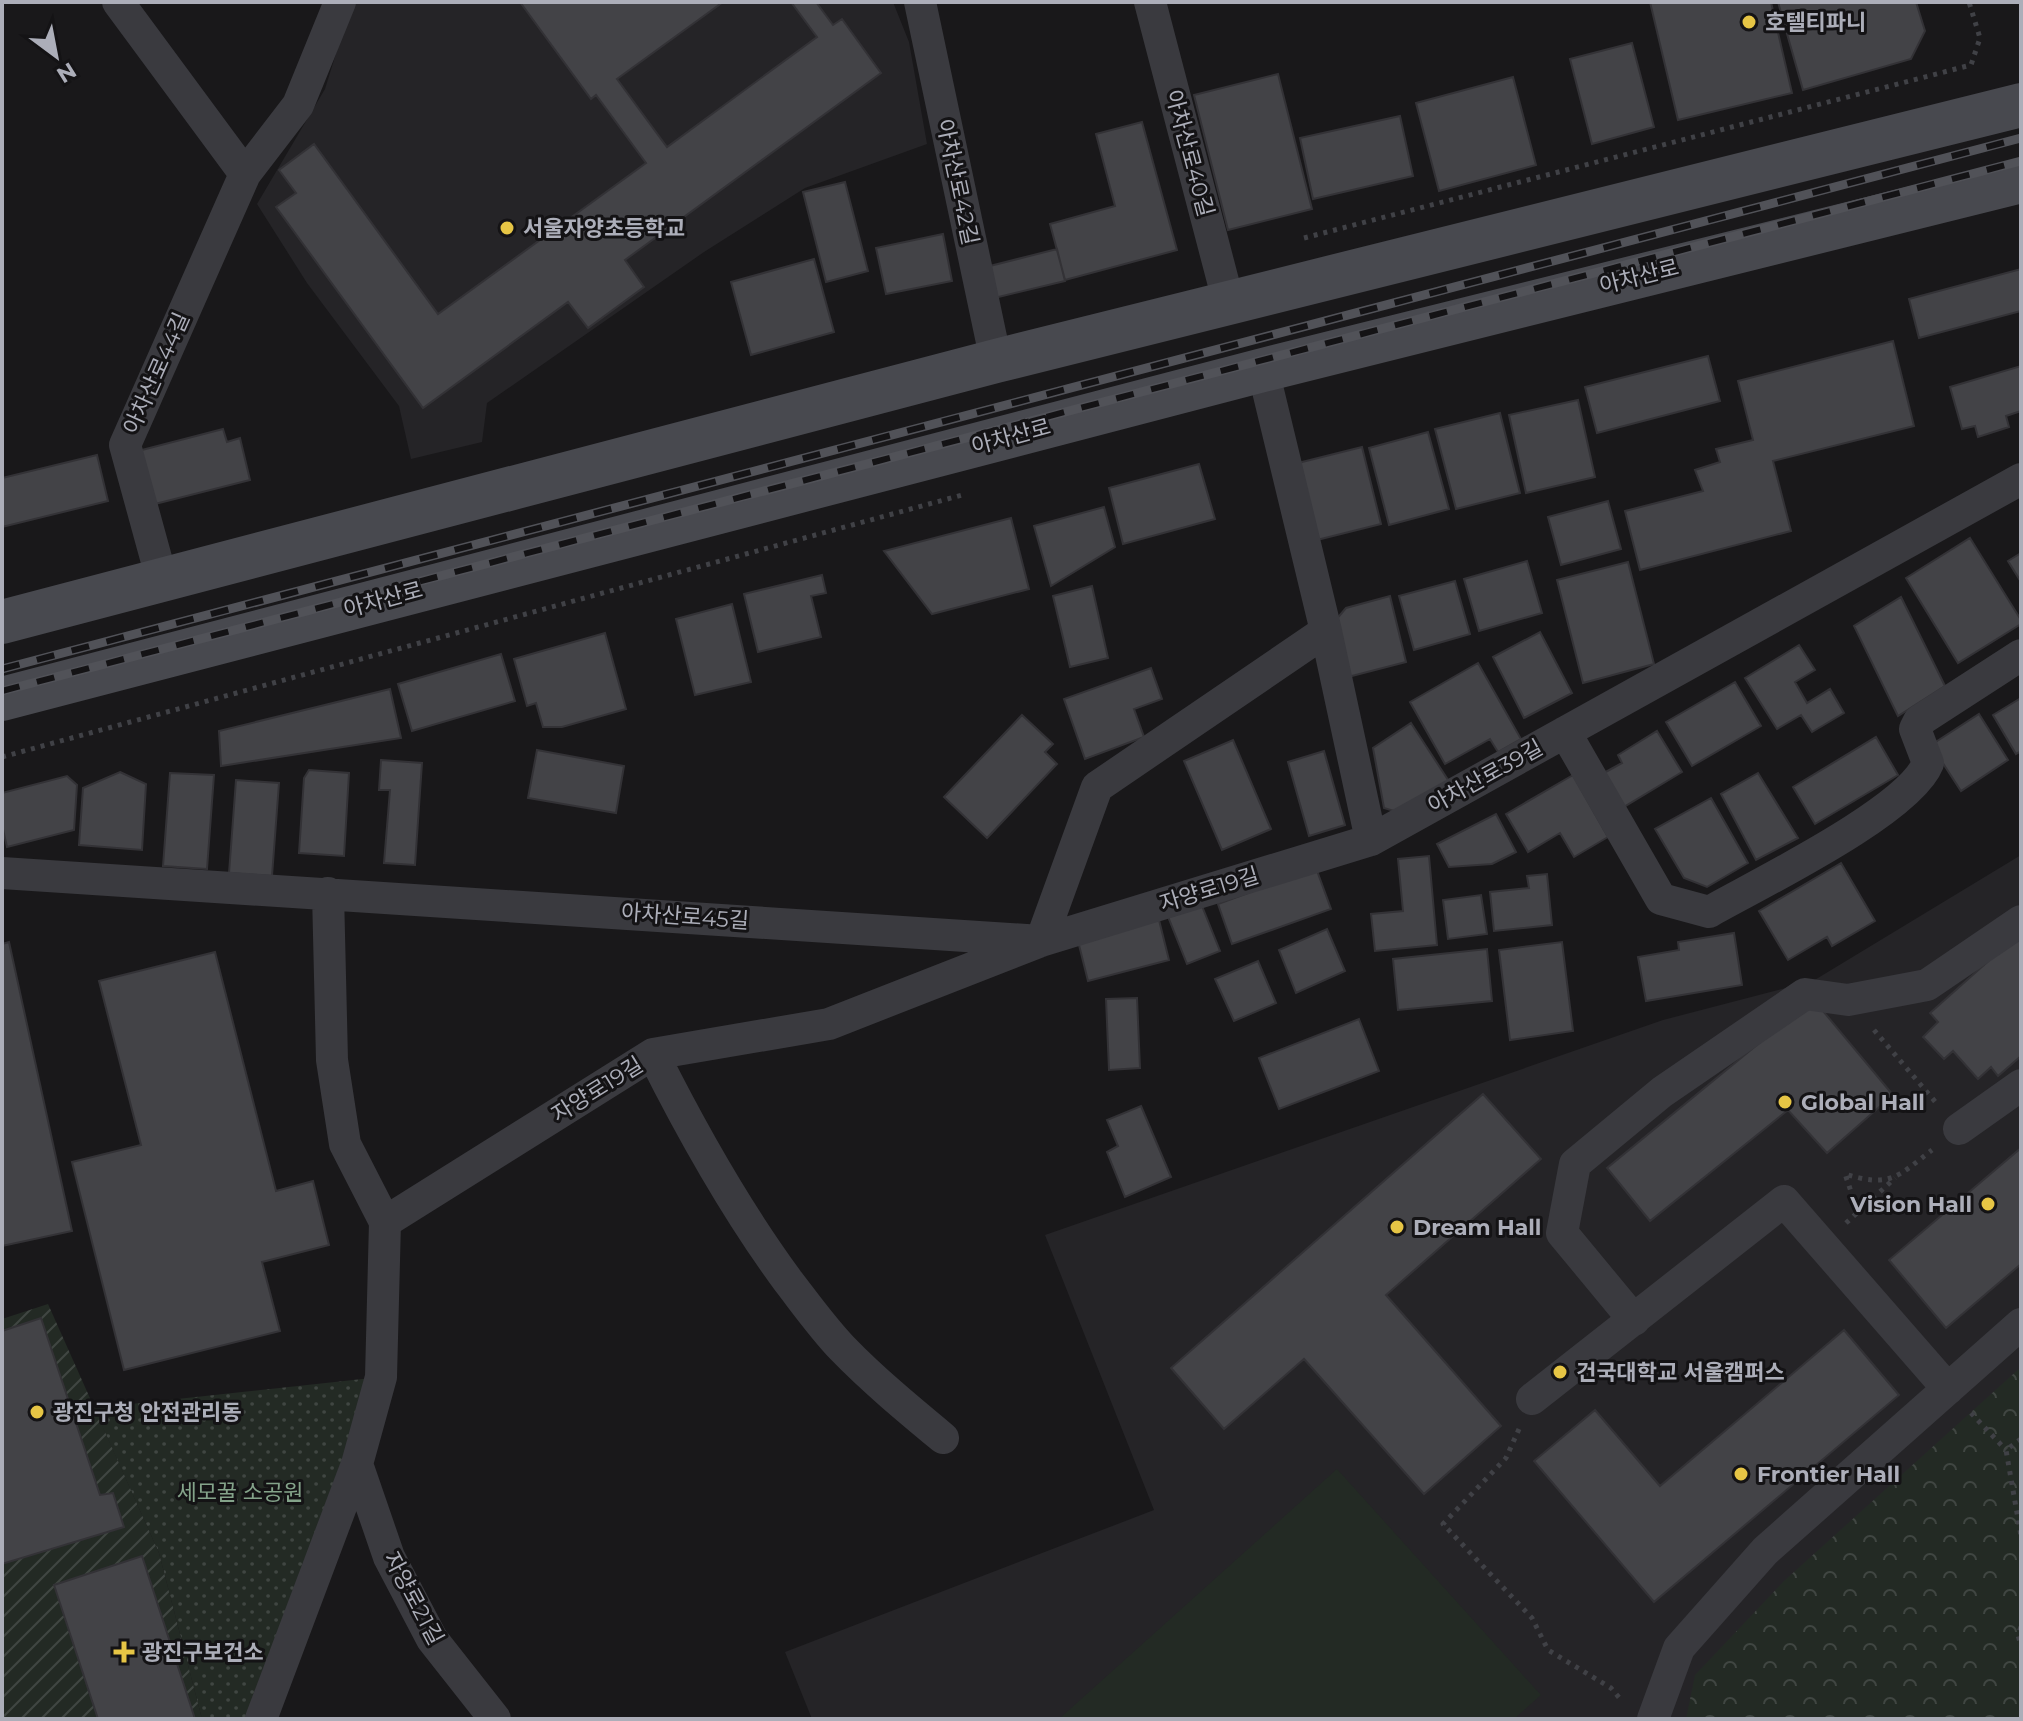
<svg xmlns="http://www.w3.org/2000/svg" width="2023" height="1721" viewBox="0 0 2023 1721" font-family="Montserrat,'Noto Sans KR',sans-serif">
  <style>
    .built { fill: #252427 }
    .grass { fill: #232a24 }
    .forest { fill: url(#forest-crowns) }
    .park { fill: url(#park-dots) }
    .garden { fill: url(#garden-furrows) }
    .building { fill: #434347; stroke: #333236; stroke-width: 2 }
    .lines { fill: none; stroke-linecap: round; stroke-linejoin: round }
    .path { stroke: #404146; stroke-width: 5; stroke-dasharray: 4 6; stroke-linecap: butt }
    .street { stroke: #3a3a3f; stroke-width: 32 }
    .secondary { stroke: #48494f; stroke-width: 44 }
    .rail-casing { stroke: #515258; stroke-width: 9 }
    .rail { stroke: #141315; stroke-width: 6; stroke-dasharray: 18; stroke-linecap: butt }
    .poi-dot { fill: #e6c545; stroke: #141315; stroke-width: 3 }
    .labels { text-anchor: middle; stroke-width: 6; stroke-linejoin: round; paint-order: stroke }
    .poi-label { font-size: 22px; font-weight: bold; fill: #acaeb9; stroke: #141315; text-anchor: start }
    .street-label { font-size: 22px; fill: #acaeb9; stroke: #141315 }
    .park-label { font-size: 22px; fill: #84a38a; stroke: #141315 }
  </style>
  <defs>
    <pattern id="forest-crowns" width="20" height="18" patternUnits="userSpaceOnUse" patternTransform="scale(2)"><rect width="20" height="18" fill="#232a24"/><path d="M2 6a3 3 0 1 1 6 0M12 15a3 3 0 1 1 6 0" fill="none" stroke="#404642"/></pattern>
    <pattern id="park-dots" width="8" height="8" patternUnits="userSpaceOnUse" patternTransform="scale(2)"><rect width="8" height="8" fill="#232a24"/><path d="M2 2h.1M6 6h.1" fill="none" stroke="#404642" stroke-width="1.8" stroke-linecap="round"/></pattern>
    <pattern id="garden-furrows" width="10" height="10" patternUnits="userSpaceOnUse" patternTransform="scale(2)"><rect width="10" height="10" fill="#232a24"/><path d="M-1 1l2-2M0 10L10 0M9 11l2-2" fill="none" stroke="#404642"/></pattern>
  </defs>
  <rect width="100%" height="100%" fill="#19181a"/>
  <path class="built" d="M352 2H893L909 42 927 144 805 188 704 252 487 403 482 442 411 459 399 406 307 283 257 204 325 89Z
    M2021 855V1719H812L785 1652 1154 1510 1045 1235 1663 1020 1813 981Z"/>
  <path class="grass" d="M1337 1469 1541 1695 1514 1719H1059Z"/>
  <path class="forest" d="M2021 1367V1719H1686L1695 1675 1784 1581Z"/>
  <path class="park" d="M381 1377 261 1719H202L159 1553 94 1408Z"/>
  <path class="garden" d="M48 1304 159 1553 202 1719H2V1319Z"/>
  <path class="building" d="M520 2H723L617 79 667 147 817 37 791 2H816L833 25 842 19 881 73 625 260 644 287 588 328 568 302 423 408 276 207 296 193 279 170 314 144 438 314 646 163 596 95 591 99Z
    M1650 2H1771L1792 93 1678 120Z
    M1778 2H1916L1925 31 1911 59 1803 90Z
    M1632 43 1654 127 1592 144 1570 59Z
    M1278 74 1312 209 1228 230 1194 95Z
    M1513 77 1536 165 1439 191 1416 103Z
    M1400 116 1413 176 1313 199 1300 138Z
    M1142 122 1177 250 1065 280 1050 224 1115 206 1096 134Z
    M845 182 868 271 826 282 803 192Z
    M943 234 952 281 886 294 876 248Z
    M1057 249 1065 281 986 300 978 269Z
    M814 259 834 332 751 355 731 282Z
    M2021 269V311L1919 338 1909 299Z
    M1893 341 1914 426 1773 461 1791 531 1640 570 1625 511 1703 491 1695 470 1720 462 1716 449 1753 440 1738 381Z
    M1708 356 1720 401 1597 433 1585 387Z
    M2021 366V411L2006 416 2009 427 1978 437 1975 426 1962 429 1950 387Z
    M1578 400 1595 477 1526 493 1509 415Z
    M1500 413 1520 493 1456 509 1435 429Z
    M223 429 227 442 240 438 250 480 151 505 138 451Z
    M1428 432 1449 509 1389 525 1369 448Z
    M1362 447 1381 524 1317 540 1298 463Z
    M97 455 108 501 2 527V478Z
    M1199 464 1215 519 1123 544 1109 488Z
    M1608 501 1621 549 1561 565 1548 517Z
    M1104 507 1115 547 1051 586 1034 526Z
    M1011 518 1029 589 932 614 884 551Z
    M1970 538 2021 620V624L1958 663 1906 578Z
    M2021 553V582L2008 561Z
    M1527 561 1542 613 1479 631 1464 579Z
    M1628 562 1654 664 1583 683 1557 580Z
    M822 575 826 593 811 596 821 637 758 652 744 594Z
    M1455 581 1470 634 1414 650 1399 596Z
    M1092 586 1108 658 1070 667 1053 596Z
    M1390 596 1406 662 1348 677 1334 622 1346 608Z
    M1901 597 1945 686 1898 716 1854 626Z
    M732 604 751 682 695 695 676 619Z
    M1540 632 1572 693 1524 718 1493 657Z
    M605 633 626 709 562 727H543L536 703 527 706 514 659Z
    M1799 645 1815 670 1795 682 1807 703 1830 689 1844 713 1812 732 1801 715 1777 729 1745 678Z
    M501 654 515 701 412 731 398 684Z
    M1478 663 1521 739 1498 752 1490 739 1445 764 1410 702Z
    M1151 668 1162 699 1134 709 1144 737 1085 759 1064 699Z
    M1735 682 1761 726 1692 766 1666 722Z
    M390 689 401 738 221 766 219 731Z
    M2021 698V751L2016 754 1993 715Z
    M1979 714 2008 760 1961 791 1931 745Z
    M1022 715 1053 744 1045 752 1057 764 987 838 944 797Z
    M1411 723 1452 786 1407 815 1384 808 1373 748Z
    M1657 731 1682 772 1622 808 1602 774 1622 763 1618 755Z
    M1876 737 1898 775 1815 824 1793 787Z
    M1233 740 1271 829 1222 850 1184 761Z
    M537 750 624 766 616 813 528 798Z
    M1324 751 1345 825 1309 836 1288 762Z
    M381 760 422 763 415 865 384 863 390 790H379Z
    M309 770 349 773 344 856 299 853 304 778Z
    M120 772 146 784 142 850 79 845 83 788Z
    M170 773 214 775 207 869 163 866Z
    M1758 773 1798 838 1756 860 1721 794Z
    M1573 775 1608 837 1574 857 1560 833 1528 852 1506 814Z
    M67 776 77 785 74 830 7 847 2 825V793Z
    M236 780 279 783 272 876 229 873Z
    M1711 798 1748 863 1707 887 1684 878 1655 829Z
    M1496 814 1516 852 1492 864 1449 867 1437 844Z
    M1429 856 1437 945 1375 951 1371 914 1403 911 1398 859Z
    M1841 863 1875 921 1832 946 1827 937 1788 960 1759 911Z
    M1316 868 1331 909 1232 944 1218 904Z
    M1547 874 1552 925 1494 931 1490 892 1529 888 1527 876Z
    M1481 895 1487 934 1448 939 1443 900Z
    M1200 901 1220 951 1187 964 1167 914Z
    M1158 916 1169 960 1088 981 1077 937Z
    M1327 929 1345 971 1296 993 1279 950Z
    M2021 932V1056L1998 1076 1991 1067 1978 1079 1953 1051 1944 1059 1923 1037 1938 1022 1930 1013Z
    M1734 933 1742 985 1646 1001 1638 957 1679 950 1678 942Z
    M9 942 72 1231 2 1246V944Z
    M1562 942 1573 1031 1510 1040 1499 950Z
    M1487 949 1492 1001 1398 1010 1393 959Z
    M215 952 276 1191 313 1181 329 1245 262 1262 280 1331 124 1370 72 1162 141 1145 99 981Z
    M1258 961 1276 1003 1234 1021 1215 979Z
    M1137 998 1140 1068 1109 1070 1106 999Z
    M1813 999 1893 1095 1827 1153 1788 1110 1650 1221 1607 1168Z
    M1359 1019 1379 1071 1279 1109 1259 1058Z
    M1483 1094 1541 1159 1386 1295 1501 1426 1424 1494 1304 1359 1224 1429 1171 1368Z
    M1141 1106 1171 1177 1125 1197 1107 1152 1118 1146 1107 1120Z
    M2021 1148V1264L1946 1328 1889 1260Z
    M41 1318 100 1495 113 1493 124 1527 2 1564V1331Z
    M1844 1330 1899 1395 1654 1602 1534 1461 1595 1410 1660 1486Z
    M142 1556 195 1719H98L54 1585Z"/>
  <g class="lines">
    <path class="path" d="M1304 238 1971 65 1980 38 1969 2
      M2 757 962 495
      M1874 1030 1938 1105
      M1858 1212 1895 1178
      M1846 1223 1858 1212 1845 1174C1890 1188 1897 1177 1932 1150
      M1971 1413 2006 1450
      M1519 1429 1506 1458 1443 1524 1532 1618 1548 1650 1611 1688 1622 1701
      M2021 1439 2006 1450 2021 1536
      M2021 1627 2018 1635 2021 1646"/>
    <path class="street" d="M118 2 245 174
      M920 2 996 361
      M1150 2 1229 304
      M1263 370 1326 631 1371 840
      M162 580 125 445 245 174 298 105 340 2
      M1565 732 1661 899 1709 912C1758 884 1909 811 1928 763L1915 729 1919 721 2021 655
      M2 873 1041 941 1097 787 1326 631
      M328 893 332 1060 345 1144 385 1222
      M653 1054C693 1134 735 1209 788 1281 805 1303 822 1327 842 1348 873 1380 908 1409 943 1438
      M1959 1129 2021 1085
      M1634 1320 1562 1233 1575 1164 1662 1092 1805 994 1848 1000 1927 985 2021 921
      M1532 1399 1784 1201 1948 1389
      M357 1464 389 1557 432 1639 495 1719
      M261 1719 357 1464 381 1377 385 1222 653 1054 829 1024 1041 941 1371 840 2021 479
      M1653 1719 1679 1648 1765 1551 2021 1324"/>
    <path class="secondary" d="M2 622 996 361 2021 105
      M2 699 1263 370 2021 181"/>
    <defs>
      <path id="rail" d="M2 669 2021 138
        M2 691 2021 161"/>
    </defs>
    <use href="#rail" class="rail-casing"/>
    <use href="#rail" class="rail"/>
  </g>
  <g class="poi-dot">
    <circle cx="1749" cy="22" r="8"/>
    <circle cx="507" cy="228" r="8"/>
    <circle cx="1785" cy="1102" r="8"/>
    <circle cx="1988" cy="1204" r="8"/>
    <circle cx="1397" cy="1227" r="8"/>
    <circle cx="1560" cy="1372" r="8"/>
    <circle cx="37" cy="1412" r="8"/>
    <circle cx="1741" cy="1474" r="8"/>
    <path d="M120 1640h8v8h8v8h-8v8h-8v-8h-8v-8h8z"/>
  </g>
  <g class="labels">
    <g class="poi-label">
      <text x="1765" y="30">호텔티파니</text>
      <text x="523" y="236">서울자양초등학교</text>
      <text x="1801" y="1110">Global Hall</text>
      <text x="1972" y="1212" text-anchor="end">Vision Hall</text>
      <text x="1413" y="1235">Dream Hall</text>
      <text x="1576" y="1380">건국대학교 서울캠퍼스</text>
      <text x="53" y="1420">광진구청 안전관리동</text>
      <text x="1757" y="1482">Frontier Hall</text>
      <text x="142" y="1660">광진구보건소</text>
    </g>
    <g class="street-label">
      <text transform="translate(1190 153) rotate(75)" y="8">아차산로40길</text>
      <text transform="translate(958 182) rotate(78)" y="8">아차산로42길</text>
      <text transform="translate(1639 276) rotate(-14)" y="8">아차산로</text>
      <text transform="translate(156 373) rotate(-66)" y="8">아차산로44길</text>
      <text transform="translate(1011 436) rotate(-15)" y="8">아차산로</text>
      <text transform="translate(383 599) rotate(-15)" y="8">아차산로</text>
      <text transform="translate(1485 776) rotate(-29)" y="8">아차산로39길</text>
      <text transform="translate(1209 889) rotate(-17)" y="8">자양로19길</text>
      <text transform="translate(685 916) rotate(4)" y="8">아차산로45길</text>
      <text transform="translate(597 1089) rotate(-32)" y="8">자양로19길</text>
      <text transform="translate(414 1598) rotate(62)" y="8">자양로21길</text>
    </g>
    <g class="park-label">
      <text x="240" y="1500">세모꿀 소공원</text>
    </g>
  </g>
  <rect width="2023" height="1721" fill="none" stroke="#acaeb9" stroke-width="8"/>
  <g transform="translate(56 56) rotate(148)" stroke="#141315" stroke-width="6" paint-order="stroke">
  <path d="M0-6L14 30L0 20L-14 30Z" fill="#acaeb9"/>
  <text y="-12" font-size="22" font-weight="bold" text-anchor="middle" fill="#acaeb9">N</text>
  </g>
</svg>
